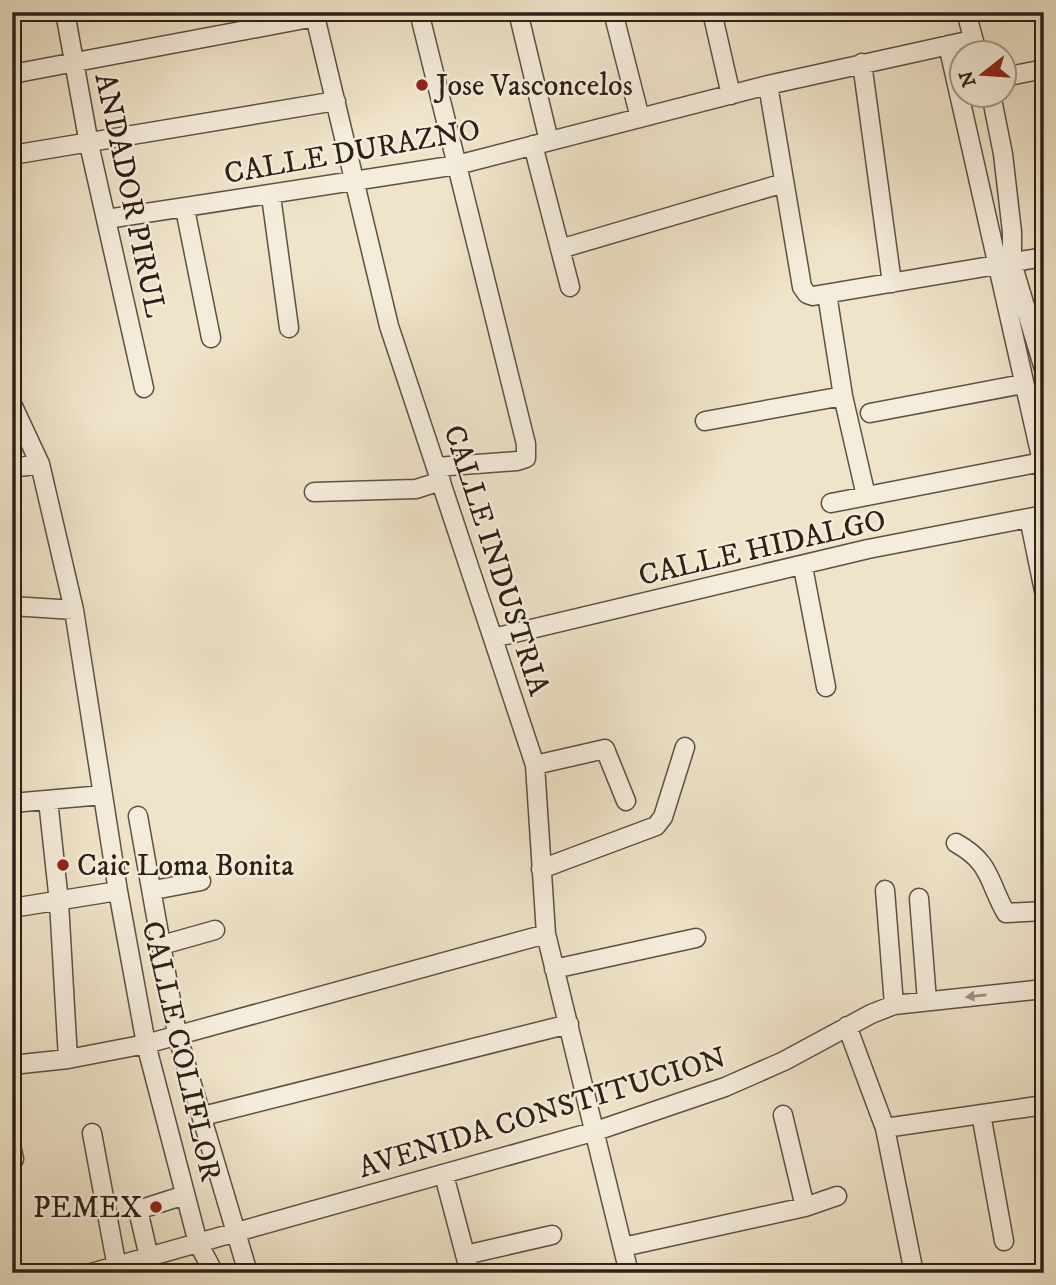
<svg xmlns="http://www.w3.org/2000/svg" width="1056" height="1285" viewBox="0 0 1056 1285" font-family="'IM FELL DW Pica',serif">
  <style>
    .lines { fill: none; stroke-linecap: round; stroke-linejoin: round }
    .minor-casing { stroke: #5d5144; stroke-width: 21 }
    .minor { stroke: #f5eddc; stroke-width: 18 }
    .oneway { fill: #9b9183 }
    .poi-dot { fill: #8f2418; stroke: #f5eddc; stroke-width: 2.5 }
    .labels { text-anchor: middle; stroke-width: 5; stroke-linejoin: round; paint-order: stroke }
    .poi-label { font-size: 30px; fill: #2c2017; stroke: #f5eddc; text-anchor: start }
    .street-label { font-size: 30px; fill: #2c2017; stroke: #f5eddc }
  </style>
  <rect width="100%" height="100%" fill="#efe3c9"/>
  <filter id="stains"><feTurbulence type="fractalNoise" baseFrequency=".00286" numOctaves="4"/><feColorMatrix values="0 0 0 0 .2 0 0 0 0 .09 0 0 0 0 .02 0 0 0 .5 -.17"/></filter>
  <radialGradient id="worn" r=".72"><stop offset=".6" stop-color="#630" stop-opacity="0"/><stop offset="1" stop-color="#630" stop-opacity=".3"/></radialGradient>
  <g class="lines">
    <defs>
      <path id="minor" d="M65 12 89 144 144 388
        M314 12 389 326 535 765 546 934 629 1273
        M419 12 526 444V458L517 461 436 467
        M518 12 549 141
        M613 12 640 118
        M712 12 731 95
        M966 12 977 52
        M948 45 1044 470
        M862 63 892 283
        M12 74 315 17
        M1004 77 1044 69
        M768 85 802 287 807 294 813 296 1044 257
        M991 94 1003 154 1012 232V263L1044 369
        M533 145 570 287
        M12 155 336 101
        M271 196 289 328
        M185 209 211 338
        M107 219 457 165 768 85 972 40
        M560 249 784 183
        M827 294 843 396 866 496
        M12 404 40 464 74 610 118 891 146 1044 198 1243 214 1273
        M870 413 1023 384
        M705 421 843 396
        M12 468 40 464
        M314 492 416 489 441 481
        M831 503 1042 462
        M1029 518 1044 591
        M803 567 826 687
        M12 606 74 610
        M493 638 868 549 1044 515
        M535 765 605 749 626 801
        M48 800 59 902 68 1059
        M12 803 103 795
        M138 816 177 1034 248 1273
        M956 843C992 863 988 882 1006 913L1044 911
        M541 869 656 826 663 817 685 747
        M154 890 201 881
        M885 890 894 1005
        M919 898 927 1001
        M12 908 118 891
        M162 945 215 930
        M554 969 696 938
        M847 1026 885 1128 914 1273
        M12 1065 68 1059 146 1044 546 934
        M981 1114 1004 1241
        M783 1115 805 1207
        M203 1116 569 1024
        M885 1128 1044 1105
        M92 1133 118 1273
        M12 1150 14 1159
        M444 1175 470 1273
        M623 1247 805 1207 837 1196
        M465 1255 552 1235
        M149 1257 138 1210 185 1195
        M91 1273 596 1131 725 1087 784 1061 871 1014 894 1005 1044 989"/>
    </defs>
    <use href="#minor" class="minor-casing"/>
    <use href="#minor" class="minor"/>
  </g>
  <defs><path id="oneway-solid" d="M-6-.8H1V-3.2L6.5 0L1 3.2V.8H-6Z" transform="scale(1.75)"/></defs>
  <use class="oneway" href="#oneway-solid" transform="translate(976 996) rotate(174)"/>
  <g class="poi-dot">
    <circle cx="422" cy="85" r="7"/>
    <circle cx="63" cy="865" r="7"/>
    <circle cx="156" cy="1207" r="7"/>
  </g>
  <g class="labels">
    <g class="poi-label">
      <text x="436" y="95">Jose Vasconcelos</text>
      <text x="77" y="875">Caic Loma Bonita</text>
      <text x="142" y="1217" text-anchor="end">PEMEX</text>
    </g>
    <g class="street-label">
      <text transform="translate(352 151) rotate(-10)" y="10">CALLE DURAZNO</text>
      <text transform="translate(131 195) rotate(78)" y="10">ANDADOR PIRUL</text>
      <text transform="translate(762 547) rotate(-13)" y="10">CALLE HIDALGO</text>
      <text transform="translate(497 560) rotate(72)" y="10">CALLE INDUSTRIA</text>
      <text transform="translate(182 1051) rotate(77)" y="10">CALLE COLIFLOR</text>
      <text transform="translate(542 1112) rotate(-17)" y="10">AVENIDA CONSTITUCION</text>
    </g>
  </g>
  <rect width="1056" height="1285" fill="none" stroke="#efe3c9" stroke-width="42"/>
  <rect x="14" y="14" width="1028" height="1257" fill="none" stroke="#2c2017" stroke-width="3.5"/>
  <rect x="21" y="21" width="1014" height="1243" fill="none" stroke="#2c2017" stroke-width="2"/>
  <g transform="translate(983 74) rotate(253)"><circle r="33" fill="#f5eddc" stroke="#a59b8d" stroke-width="2"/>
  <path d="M0-5L12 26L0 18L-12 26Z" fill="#8f2418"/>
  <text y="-10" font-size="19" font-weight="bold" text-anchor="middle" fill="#2c2017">N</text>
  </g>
  <rect width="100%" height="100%" filter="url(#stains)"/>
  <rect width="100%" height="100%" fill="url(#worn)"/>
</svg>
